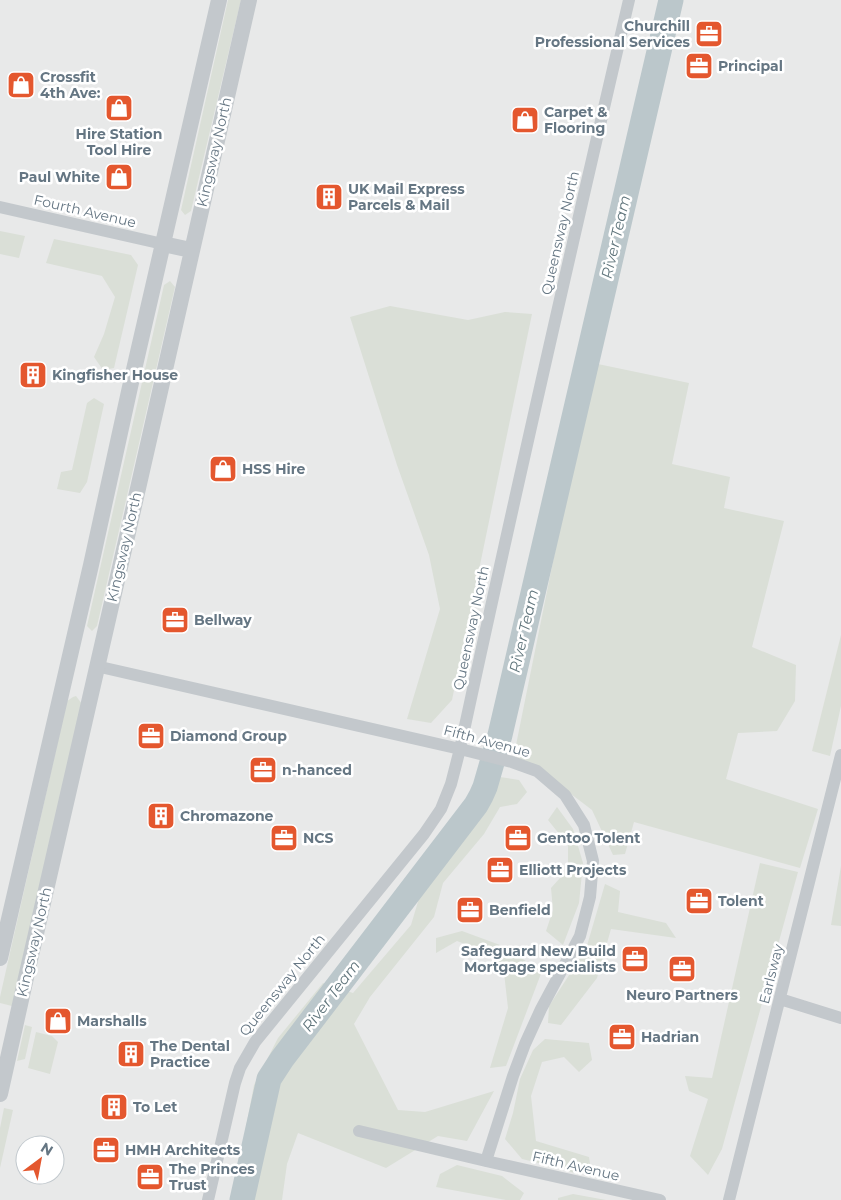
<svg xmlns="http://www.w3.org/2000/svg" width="841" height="1200" viewBox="0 0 841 1200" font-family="Montserrat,sans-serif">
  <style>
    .built { fill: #e8e9e9; fill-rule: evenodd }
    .green { fill: #dadfd7 }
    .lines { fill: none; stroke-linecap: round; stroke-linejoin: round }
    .river { stroke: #bbc7cb; stroke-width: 25 }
    .minor { stroke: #c3c8cc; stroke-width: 12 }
    .tertiary { stroke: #c3c8cc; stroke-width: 16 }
    .labels { text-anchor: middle; stroke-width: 5; stroke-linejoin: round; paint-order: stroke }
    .poi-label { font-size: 14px; font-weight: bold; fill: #657683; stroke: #fff; text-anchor: start }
    .street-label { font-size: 14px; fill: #657683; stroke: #fff }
    .water-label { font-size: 15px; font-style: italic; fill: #60757c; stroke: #fff }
  </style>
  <rect width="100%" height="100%" fill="#fafaf8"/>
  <path class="built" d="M0 0H841V1200H0ZM25 1145H55V1175H25Z"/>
  <path class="green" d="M228 0H241L191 211 185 215 181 210Z
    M0 231 25 236 19 258 0 254Z
    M54 239 131 255 138 265 114 368 103 370 94 357 104 334 115 297 102 276 46 263Z
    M170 281 175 287 97 626 92 631 87 626 164 285Z
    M390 306 468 320 505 312 532 314 452 700 431 723 407 719 440 609 429 555 397 465 350 317Z
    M593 363 689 383 672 464 730 477 724 508 784 521 752 647 796 665 795 701 777 731 738 733 726 779 818 809 800 868 634 822 625 854 613 855 592 810 550 778 514 755Z
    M94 398 104 404 87 482 80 493 57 489 61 472 72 470 87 403Z
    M841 635V706L830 756 812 751Z
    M76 696 82 704 12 1006 0 1003V997L67 701 73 697Z
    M500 777 519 780 527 792 517 804 500 807 484 834 443 883 434 917 370 997 354 1024 398 1110 425 1112 494 1091 467 1141 438 1136 386 1168 298 1133 287 1164 282 1200H232L254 1085 278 1038 323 983 353 993 411 925 420 895Z
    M557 807 573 829 583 863 579 903 563 945 546 931 553 910 551 888 568 869V845L548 820Z
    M760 863 798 872 722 1149 708 1175 690 1156 708 1099 689 1091 685 1076 712 1078Z
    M841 866V926L831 925Z
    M605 884 620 891 618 912 666 923 676 938 611 929 597 978 561 1025 548 1023 549 1006 586 949Z
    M462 931 500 945 542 971 506 1066 490 1068 508 1008 504 973 488 953 457 941 436 953V938Z
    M25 1025 32 1027 25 1059 17 1061Z
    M36 1032 52 1036 58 1042 50 1074 28 1068Z
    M545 1039 589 1043 592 1060 579 1072 564 1057 542 1062 531 1096 536 1141 589 1157 591 1170 577 1174 560 1168 522 1159 505 1139 513 1113 520 1079 533 1050Z
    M4 1108 13 1110 0 1168V1128Z
    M457 1165 502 1176 524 1193 520 1200H506L436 1187 440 1174Z
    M573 1194 606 1200H558V1198Z"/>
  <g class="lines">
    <path class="river" d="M242 1200 269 1079 282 1059 476 805 481 796 485 787 500 735 671 0"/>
    <path class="minor" d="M0 207 163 244
      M96 666 460 749 512 762 537 771 565 795 584 825 593 861 590 897 580 936 541 1009 525 1044 513 1076 486 1161
      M780 999 841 1018
      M359 1131 486 1161 660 1200
      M208 1200 235 1083 240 1068 255 1042 424 834 441 809 451 784 460 749C514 498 571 249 629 0
      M729 1200 841 755"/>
    <path class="tertiary" d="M163 244 191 250
      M0 958 91 565 130 387 219 0
      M0 1094C42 905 85 716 129 528 170 352 208 176 249 0"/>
  </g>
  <defs>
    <symbol id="office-square" viewBox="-11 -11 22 22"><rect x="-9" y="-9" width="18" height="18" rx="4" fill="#e4572e" stroke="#fff"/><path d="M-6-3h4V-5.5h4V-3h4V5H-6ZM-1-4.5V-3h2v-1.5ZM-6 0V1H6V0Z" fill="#fff"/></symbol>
    <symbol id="shop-square" viewBox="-11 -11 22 22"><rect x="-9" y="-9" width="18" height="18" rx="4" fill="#e4572e" stroke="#fff"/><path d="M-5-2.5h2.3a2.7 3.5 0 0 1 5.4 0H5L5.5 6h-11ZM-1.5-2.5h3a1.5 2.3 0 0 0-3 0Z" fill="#fff"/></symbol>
    <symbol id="building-square" viewBox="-11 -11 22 22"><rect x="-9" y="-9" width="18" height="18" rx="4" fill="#e4572e" stroke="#fff"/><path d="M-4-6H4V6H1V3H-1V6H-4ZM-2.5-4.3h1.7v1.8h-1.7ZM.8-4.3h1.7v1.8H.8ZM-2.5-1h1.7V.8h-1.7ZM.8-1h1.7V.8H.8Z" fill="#fff"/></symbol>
  </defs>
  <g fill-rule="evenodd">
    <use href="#office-square" x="693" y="18" width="32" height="32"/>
    <use href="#office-square" x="683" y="50" width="32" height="32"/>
    <use href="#shop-square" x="5" y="69" width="32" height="32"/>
    <use href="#shop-square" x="103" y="92" width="32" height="32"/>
    <use href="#shop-square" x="509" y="104" width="32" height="32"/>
    <use href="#shop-square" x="103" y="161" width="32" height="32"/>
    <use href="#building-square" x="313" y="181" width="32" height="32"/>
    <use href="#building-square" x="17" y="359" width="32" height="32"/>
    <use href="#shop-square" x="207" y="453" width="32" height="32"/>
    <use href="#office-square" x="159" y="604" width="32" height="32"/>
    <use href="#office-square" x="135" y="720" width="32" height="32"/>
    <use href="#office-square" x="247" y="754" width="32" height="32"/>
    <use href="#building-square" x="145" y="800" width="32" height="32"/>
    <use href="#office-square" x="268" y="822" width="32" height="32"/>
    <use href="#office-square" x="502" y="822" width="32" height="32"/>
    <use href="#office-square" x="484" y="854" width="32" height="32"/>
    <use href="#office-square" x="683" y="885" width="32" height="32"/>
    <use href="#office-square" x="454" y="894" width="32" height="32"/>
    <use href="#office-square" x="619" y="943" width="32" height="32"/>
    <use href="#office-square" x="666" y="953" width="32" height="32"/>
    <use href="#shop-square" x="42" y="1005" width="32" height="32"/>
    <use href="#office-square" x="606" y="1021" width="32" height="32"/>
    <use href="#building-square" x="115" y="1038" width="32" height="32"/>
    <use href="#building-square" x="98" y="1091" width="32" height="32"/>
    <use href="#office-square" x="90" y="1134" width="32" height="32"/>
    <use href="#office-square" x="134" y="1161" width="32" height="32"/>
  </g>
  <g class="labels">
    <g class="poi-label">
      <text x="690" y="31" text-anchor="end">Churchill<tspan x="690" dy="16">Professional Services</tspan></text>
      <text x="718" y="71">Principal</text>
      <text x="40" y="82">Crossfit<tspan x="40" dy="16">4th Ave:</tspan></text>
      <text x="544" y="117">Carpet &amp;<tspan x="544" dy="16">Flooring</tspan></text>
      <text x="119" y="139" text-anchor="middle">Hire Station<tspan x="119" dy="16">Tool Hire</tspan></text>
      <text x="100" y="182" text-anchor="end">Paul White</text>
      <text x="348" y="194">UK Mail Express<tspan x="348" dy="16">Parcels &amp; Mail</tspan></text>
      <text x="52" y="380">Kingfisher House</text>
      <text x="242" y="474">HSS Hire</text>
      <text x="194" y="625">Bellway</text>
      <text x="170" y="741">Diamond Group</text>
      <text x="282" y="775">n-hanced</text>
      <text x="180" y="821">Chromazone</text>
      <text x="303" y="843">NCS</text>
      <text x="537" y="843">Gentoo Tolent</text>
      <text x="519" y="875">Elliott Projects</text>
      <text x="718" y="906">Tolent</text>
      <text x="489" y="915">Benfield</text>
      <text x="616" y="956" text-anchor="end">Safeguard New Build<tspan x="616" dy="16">Mortgage specialists</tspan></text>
      <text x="682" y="1000" text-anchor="middle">Neuro Partners</text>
      <text x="77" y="1026">Marshalls</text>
      <text x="641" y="1042">Hadrian</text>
      <text x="150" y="1051">The Dental<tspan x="150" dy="16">Practice</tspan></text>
      <text x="133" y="1112">To Let</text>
      <text x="125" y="1155">HMH Architects</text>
      <text x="169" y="1174">The Princes<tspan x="169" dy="16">Trust</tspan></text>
    </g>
    <g class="street-label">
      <text transform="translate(214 152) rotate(-77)" y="5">Kingsway North</text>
      <text transform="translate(85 211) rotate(13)" y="5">Fourth Avenue</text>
      <text transform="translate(560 233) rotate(-77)" y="5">Queensway North</text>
      <text transform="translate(124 547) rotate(-77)" y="5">Kingsway North</text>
      <text transform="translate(471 628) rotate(-78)" y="5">Queensway North</text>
      <text transform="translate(487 741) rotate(15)" y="5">Fifth Avenue</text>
      <text transform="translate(34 942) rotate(-77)" y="5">Kingsway North</text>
      <text transform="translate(771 974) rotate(-76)" y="5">Earlsway</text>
      <text transform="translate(282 985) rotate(-51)" y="5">Queensway North</text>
      <text transform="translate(576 1166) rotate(13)" y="5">Fifth Avenue</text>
    </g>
    <g class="water-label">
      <text transform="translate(616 237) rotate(-77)" y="5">River Team</text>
      <text transform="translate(524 631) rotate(-77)" y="5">River Team</text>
      <text transform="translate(331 996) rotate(-53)" y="5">River Team</text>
    </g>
  </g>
  <g transform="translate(40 1160) rotate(32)"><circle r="24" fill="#ffffff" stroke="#c1c8cd"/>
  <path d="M0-4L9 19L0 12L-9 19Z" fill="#e4572e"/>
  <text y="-8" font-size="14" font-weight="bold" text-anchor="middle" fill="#657683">N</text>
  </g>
</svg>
